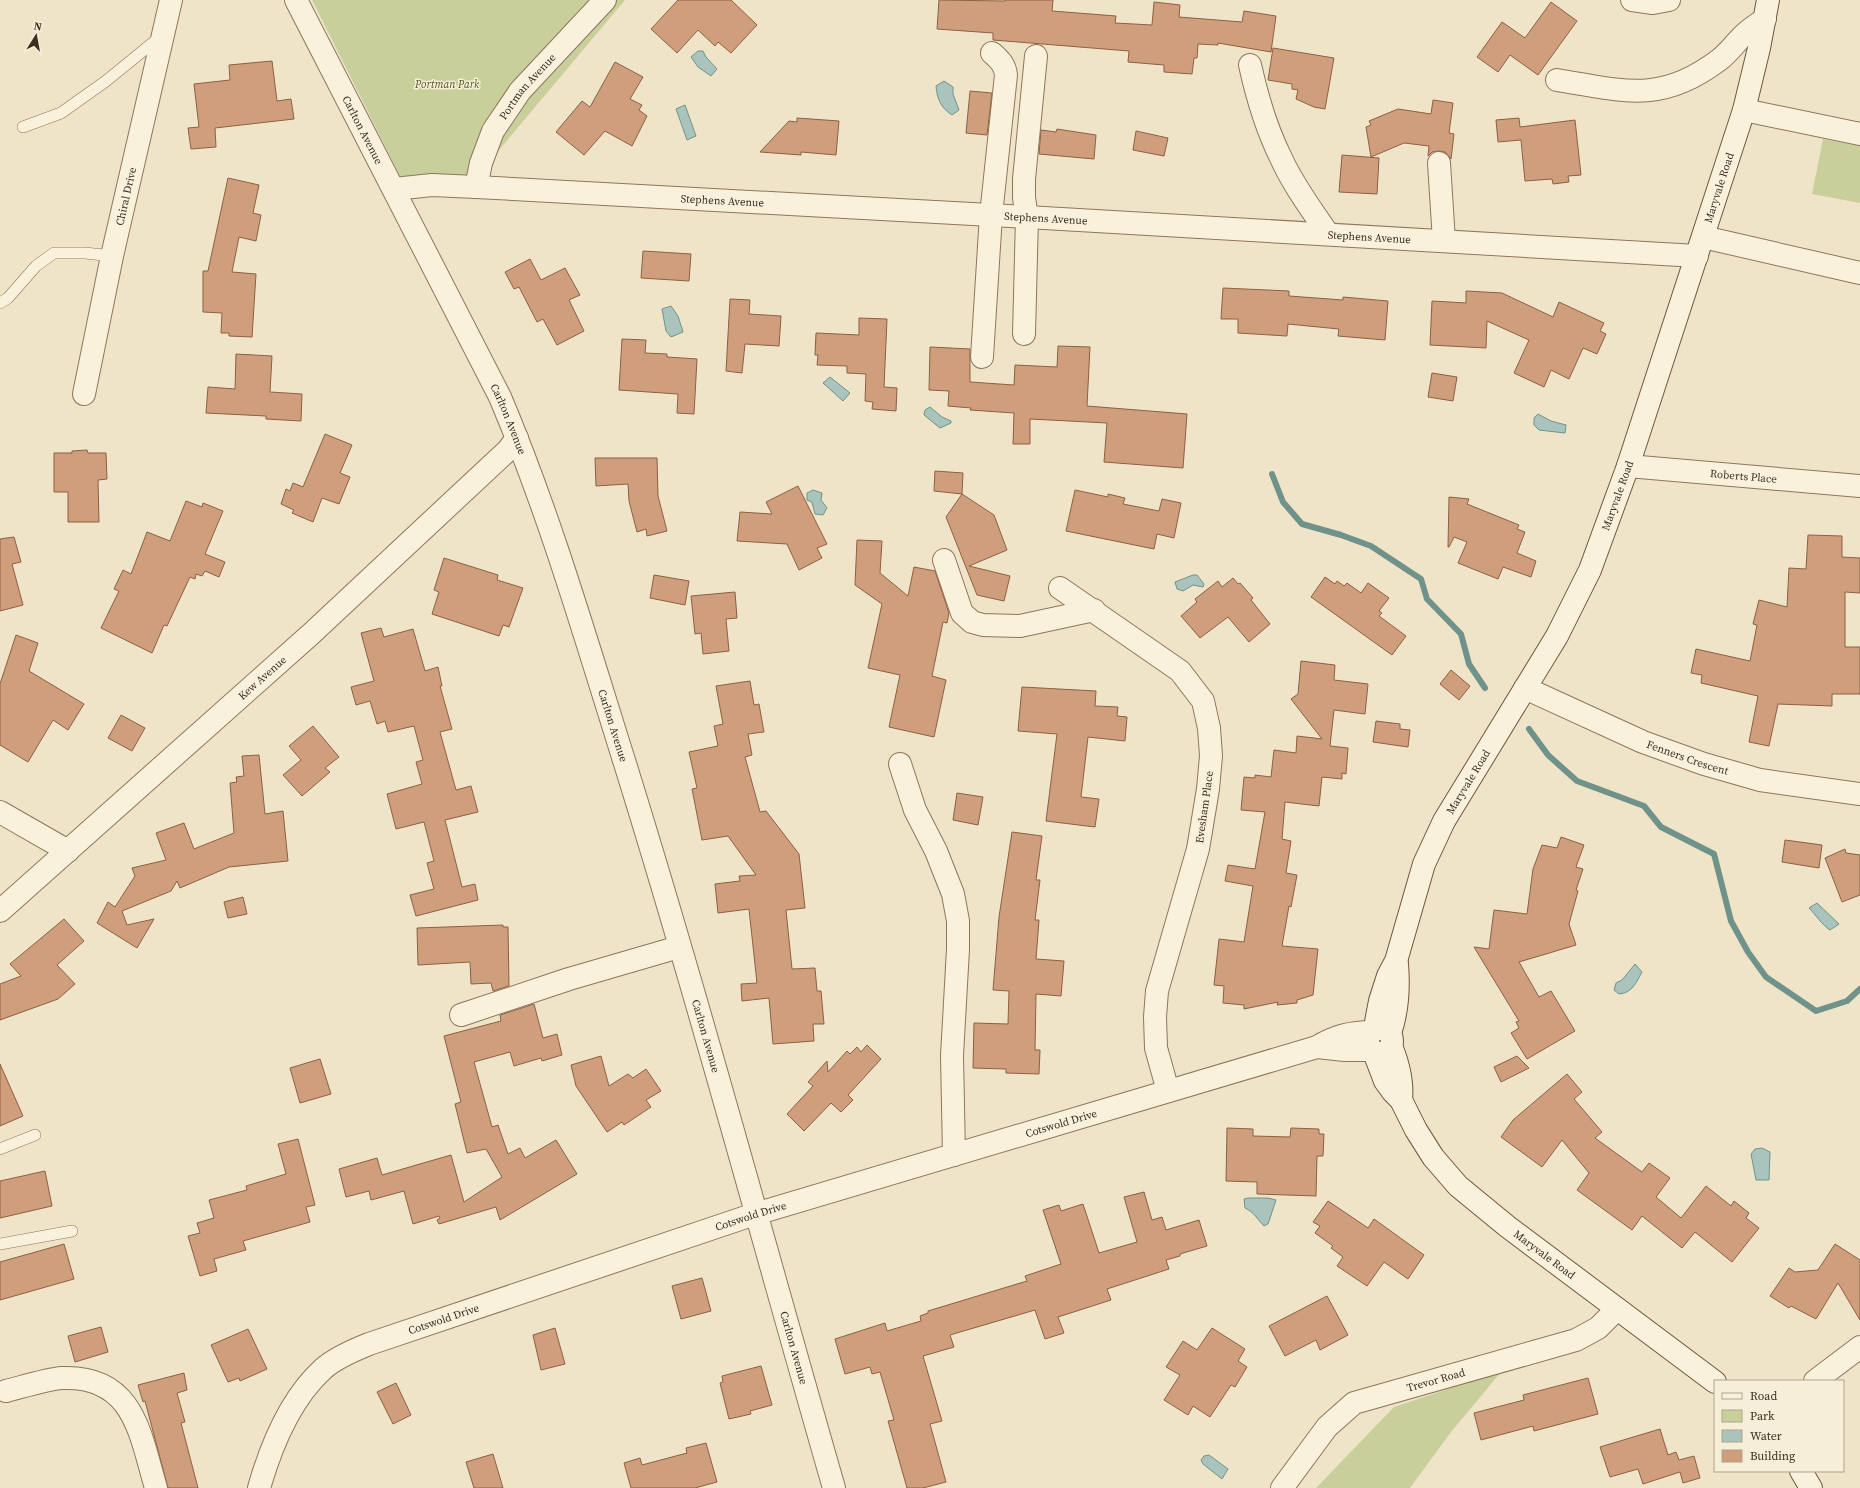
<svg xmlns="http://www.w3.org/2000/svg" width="1860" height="1488" viewBox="0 0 1860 1488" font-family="'Source Serif 4',serif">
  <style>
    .green { fill: #c9cf9b }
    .water { fill: #a9c4bc; stroke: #6f938a }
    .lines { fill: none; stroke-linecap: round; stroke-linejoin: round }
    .stream { stroke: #6f938a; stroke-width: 6 }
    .building { fill: #cf9f7d; stroke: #8d5f41 }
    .lane-casing { stroke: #8d765c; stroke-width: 12 }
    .street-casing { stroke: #8d765c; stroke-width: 24 }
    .secondary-casing { stroke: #6f573f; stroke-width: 24 }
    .lane { stroke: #faf1dc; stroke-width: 11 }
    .street { stroke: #faf1dc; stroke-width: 22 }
    .secondary { stroke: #faf1dc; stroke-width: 22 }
    .labels { text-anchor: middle; stroke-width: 3; stroke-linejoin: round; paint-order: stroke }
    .park-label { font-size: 11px; font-style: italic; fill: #4d5a26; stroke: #f7eed8 }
    .street-label { font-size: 11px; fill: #3d2e20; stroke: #f7eed8 }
  </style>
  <rect width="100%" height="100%" fill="#f0e4c8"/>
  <path class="green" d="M312 0H625L478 175 406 188Z
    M1823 139 1860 146V203L1812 194Z
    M1502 1371 1451 1432 1410 1488H1316L1394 1407Z"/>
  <path class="water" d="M698 51H703L706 57 717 69 711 76 698 67 691 57Z
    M944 81 953 87V94L959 110 952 115C941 108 937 99 936 86Z
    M685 105 696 136 687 140 676 109Z
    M671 306 678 316 683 332 671 337 666 331 662 309Z
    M830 377 850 393 843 401 823 383Z
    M930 407 942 417 951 421V423L940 428 924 415 925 410Z
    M1538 414 1551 421 1566 425 1565 433 1539 430 1534 425V418Z
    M813 490 822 493 821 500 827 508 823 515 815 514 812 502 807 500V493Z
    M1193 575H1197L1204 584 1203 587 1193 585 1183 591 1177 589 1175 582Z
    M1817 903 1839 924 1830 930C1821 924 1817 916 1809 908Z
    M1635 964 1642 972C1636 983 1632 993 1619 994L1614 990 1616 983 1622 980Z
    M1762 1148 1770 1152 1769 1180H1756L1751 1154 1755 1149Z
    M1248 1198H1268L1276 1200 1268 1224 1264 1226C1257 1219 1254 1212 1245 1208L1244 1199Z
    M1209 1455 1228 1469 1222 1479 1203 1464 1201 1460 1204 1456Z"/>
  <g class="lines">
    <path class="stream" d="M1272 474 1283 502 1302 524 1341 535 1371 546 1421 579 1427 599 1461 634 1469 664 1485 688
      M1529 729 1548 755 1577 781 1644 806 1661 827 1714 854 1731 921 1748 952 1766 977 1816 1011 1847 1001 1860 989"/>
  </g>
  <path class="building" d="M678 0H731L757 25 731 53 718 42 715 46 698 30 677 53 651 29Z
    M939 0 1005 1V0H1053L1052 11 1116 16 1115 23 1152 25 1154 2 1180 5 1179 17 1242 22 1244 11 1276 16 1271 52 1218 43V45L1198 44 1197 58H1194L1192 74 1164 72V65L1128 62 1129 51 993 40V33L937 29Z
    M1551 2 1577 21 1538 75 1510 55 1498 72 1477 57 1502 22 1525 38Z
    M1273 48 1334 58 1325 109 1314 107 1296 99 1298 90 1292 89V84L1268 80Z
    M272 61 277 101 291 99 294 119 215 128 216 147 191 149 188 128 199 127 194 84 230 80 229 65Z
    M615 62 643 77 630 99 642 105 639 110 647 116 632 146 605 131 584 155 556 132 582 101 590 107Z
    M970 91 992 93 987 135 966 133Z
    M1433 100 1453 103 1449 133 1454 134 1451 159 1445 152 1439 151 1432 152 1428 156 1429 146 1404 143 1371 157 1366 127 1371 125 1369 121 1398 109 1431 114Z
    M797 118 839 121 836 155 801 152V155L760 152 789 121 797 122Z
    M1519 118 1520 127 1575 120 1581 175 1568 176 1569 182 1553 184 1552 179 1525 181 1521 140 1498 142 1496 120Z
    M1057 129 1096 135 1094 159 1039 154 1041 130 1056 132Z
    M1136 131 1168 138 1164 156 1133 150Z
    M1342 155 1379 158 1377 194 1339 192Z
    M228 178 259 185 253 213 261 215 256 241 239 237 232 272 256 274 252 337 229 336V333H221L222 313 203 312V271H208Z
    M643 251 691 254 689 281 641 278Z
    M530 259 541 280 565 268 580 295 569 300 584 331 557 345 543 319 537 322 519 287 514 289 505 272Z
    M1223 288 1289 291V296L1343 300V297L1388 301 1385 340 1338 336 1339 329 1288 324 1287 336 1238 333V319H1221Z
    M1466 291 1502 293 1553 317 1559 302 1604 323 1600 331 1606 334 1597 354 1583 348 1569 379 1551 370 1544 387 1514 373 1529 340 1487 321 1486 348 1430 345 1432 301 1466 303Z
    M730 299 750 300 749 314 781 316 779 346 745 344 742 373 726 371Z
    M859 318 887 319 884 387 897 388 896 411 872 409 873 402 865 401 866 374 847 373V366L817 365 818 355H815L816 333 859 335Z
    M622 339 646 340 645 353 667 354V357L697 359 694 414 677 413 678 394 619 390Z
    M1058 346 1090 347 1087 406 1187 414 1183 468 1104 462 1107 423 1030 419V444H1013L1014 413 970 410 971 408 948 406 949 391 929 390 930 347 970 349V382L1014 385 1015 365 1057 367Z
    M236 354 272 356 270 392 302 394 301 421 266 419V416L206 413 208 387 235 389Z
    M1432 373 1457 377 1453 401 1428 397Z
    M325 434 352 445 340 473 350 477 339 504 322 498 313 522 292 513 294 510 281 504 286 489 290 491 293 483 303 487Z
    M87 450 88 453H106L107 479 98 480 99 522H68V492H54V453H72V451Z
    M595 458H657L658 496 667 531 647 536 646 529 637 532 629 501 628 484 596 486Z
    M935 471 963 473 962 494 934 491Z
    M798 486 827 544 817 548 822 558 799 570 787 544 737 541 740 512 772 514 766 502Z
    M1075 490 1108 497V494L1125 498 1123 504 1159 511 1162 499 1181 503 1174 538 1157 534 1154 549 1066 531Z
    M962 494 994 515 1007 550 969 566 1010 576 1004 601 977 595 946 517Z
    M1449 497 1469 499 1467 504 1519 525 1517 529 1525 532 1517 553 1536 561 1531 577 1503 567 1498 579 1458 563 1467 542 1454 537 1449 547H1448Z
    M186 501 202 507 203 503 223 511 205 554 225 562 219 577 205 571 202 576 196 574 195 579 190 577 167 626 164 625 152 653 101 628 119 591 114 589 123 570 131 574 147 532 170 541Z
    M1808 535 1842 536V557L1860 558V593L1845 592V647H1860V694H1832V706L1778 704 1769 746 1749 742 1758 696 1701 683 1702 675 1691 673 1696 649 1750 661 1757 625 1753 624 1759 600 1787 607 1789 568 1806 569Z
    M14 537 21 562 12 564 23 605 0 611V539Z
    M857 540 882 541 880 573 908 596 914 567 935 571 949 613 947 623 943 622 932 676 946 680 934 737 889 727 900 675 868 668 882 604 855 585Z
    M444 558 498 575 497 580 523 588 509 627 503 625 499 636 432 614 439 592 434 590Z
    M654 575 689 581 685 605 650 598Z
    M1325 577 1335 584 1337 581 1344 586 1347 583 1361 593 1368 583 1389 598 1379 611 1382 613 1379 616 1406 636 1392 655 1311 597Z
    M1233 578 1238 584 1240 583 1253 598 1251 600 1270 624 1249 642 1228 617 1200 638 1181 616 1197 602 1195 599 1218 581 1222 587Z
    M735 592 737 618 726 619 729 651 703 654 701 633 695 634 691 596Z
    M381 628 384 637 413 629 425 671 438 667 442 686H440L452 729 440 732 456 790 471 786 478 812 445 820 462 887 475 884 478 900 416 916 410 895 434 889 427 863 434 861 424 822 396 829 387 794 422 784 416 762 423 760 414 726 388 732 385 721 377 724 370 701 356 705 351 687 374 681 361 633Z
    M16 635 38 643 29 671 84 704 68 730 53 720 28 762 0 745V684Z
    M1301 661 1335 665 1334 680 1368 684 1365 714 1334 710 1330 746 1348 748 1346 774 1342 773V779L1322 777 1319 806 1285 802 1282 839 1291 841 1286 873 1297 875 1291 907 1289 906 1282 946 1318 949 1313 995 1297 1000V1003L1277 1005 1278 1002 1244 1009V1005L1223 1003 1224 986 1214 985 1219 939 1244 942 1253 886 1225 881 1228 865 1255 869 1265 812 1241 810 1244 777 1255 778V775L1271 777 1274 750 1296 753 1297 736 1322 739 1291 699 1298 694Z
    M1451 670 1470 686 1459 700 1440 684Z
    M750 681 754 705 759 704 764 732 748 734 752 755 745 757 760 812 766 811 799 854 805 908 786 910 792 969 815 968 817 991H821L824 1024H813L814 1041 773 1044 769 998 742 1001 741 984 757 983 749 909 718 913 715 884 740 881 739 876 756 875 728 836 702 840 692 789 697 788 689 752 718 746 714 726 723 724 716 686Z
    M1022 687 1096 691 1095 706 1118 707 1117 716 1127 717 1125 741 1088 737 1081 797 1099 799 1095 827 1046 821 1057 734 1018 731Z
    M121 715 145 728 132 751 108 738Z
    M1376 721 1400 724V729L1410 730 1408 747 1373 742Z
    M313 726 339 757 325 768 330 772 302 796 283 775 301 760 289 746Z
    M259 755 265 814 283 811 288 861 229 867 180 888 177 881 171 891 122 911 127 925 154 919 137 948 97 923 108 902 115 907 135 876 132 868 166 860 156 833 184 823 194 849 234 833 230 783 237 782 236 777 244 776 242 756Z
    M957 793 983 797 978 825 953 820Z
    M1012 832 1042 836 1036 880H1040L1035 920H1039L1036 959 1064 961 1061 996 1036 994 1035 1050H1040L1039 1074 1006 1073V1069L973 1068 974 1023 1008 1024 1009 991 993 990 999 917Z
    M1561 837 1584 845 1576 867 1583 869 1576 890 1578 891 1569 924 1576 945 1519 962 1539 997 1551 991 1575 1031 1527 1059 1511 1033 1519 1028 1516 1022 1519 1021 1474 947 1489 949 1494 910 1527 914 1533 869 1542 845 1557 848Z
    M1785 840 1822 845 1819 868 1782 862Z
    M1845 849 1846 853 1860 855V895L1842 902 1825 858Z
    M243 897 247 914 228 918 224 902Z
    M64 919 84 941 57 965 75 984 58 999 0 1020V984L21 976 10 964Z
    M503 925V927H508L509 986 493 991 491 983 471 984 470 962 418 965 417 928Z
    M534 1004 543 1038 557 1034 562 1055 542 1061 541 1058 514 1066 510 1052 474 1062 492 1127 498 1125 508 1154 520 1148 525 1158 556 1140 577 1174 500 1220 496 1207 439 1224 437 1220 440 1218 439 1216 413 1224 404 1191 371 1200 369 1191 346 1197 339 1169 377 1158 382 1175 451 1155 464 1202 502 1177 486 1149 467 1153 455 1104 461 1102 444 1036 501 1021 500 1015Z
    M867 1045 881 1059 848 1095 853 1100 841 1112 831 1103 804 1131 787 1114 813 1086 808 1082 827 1061 828 1072 847 1051 850 1054 857 1047 861 1052Z
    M601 1056 609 1086 628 1074 633 1078 646 1069 661 1091 646 1100 651 1107 624 1125 622 1122 607 1132 576 1086 571 1065Z
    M1517 1056 1529 1068 1501 1082 1494 1067Z
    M320 1059 331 1094 300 1103 290 1068Z
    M0 1064 23 1116 0 1126Z
    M1567 1074 1582 1092 1574 1099 1602 1132 1595 1138 1642 1172 1649 1163 1670 1178 1656 1197 1681 1218 1706 1186 1731 1206 1734 1201 1749 1213 1746 1218 1759 1228 1732 1262 1695 1232 1682 1248 1642 1216 1632 1230 1577 1190 1589 1173 1562 1140 1542 1167 1501 1137 1513 1120Z
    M1227 1128 1253 1129V1136L1290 1137 1291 1128 1319 1129V1134H1324L1323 1156H1317L1316 1196 1257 1194V1182L1226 1181Z
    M298 1139 315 1205 306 1207 310 1222 243 1241 246 1250 214 1259 217 1271 200 1276 188 1236 200 1233 197 1223 214 1218 209 1200 247 1190 246 1186 286 1174 278 1144Z
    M45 1171 52 1206 0 1218V1181Z
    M1144 1192 1152 1220 1162 1217 1166 1230 1199 1220 1207 1246 1180 1254V1256L1166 1260 1169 1269 1107 1289 1111 1300 1058 1317 1064 1333 1045 1339 1035 1310 950 1335 954 1347 923 1356 942 1421 930 1424 946 1482 923 1488H907L888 1421 894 1420 880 1372 872 1374 870 1367 845 1374 835 1339 885 1323 887 1331 921 1321 920 1316 928 1313V1311L1027 1281 1025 1276 1061 1264 1043 1210 1059 1205 1061 1211 1083 1204 1099 1253 1137 1242 1124 1197Z
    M1328 1201 1368 1228 1374 1219 1424 1255 1408 1279 1384 1262 1367 1286 1337 1266 1343 1257 1331 1248 1333 1246 1315 1233 1320 1226 1313 1222Z
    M64 1244 74 1279 0 1300V1262Z
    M1835 1244 1860 1260V1320L1838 1283 1816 1319 1791 1306 1789 1308 1770 1296 1789 1268 1795 1272 1818 1270Z
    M702 1278 711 1311 681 1319 672 1286Z
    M1327 1296 1348 1335 1320 1350 1316 1340 1285 1356 1269 1326Z
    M101 1327 108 1352 75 1362 68 1336Z
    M555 1328 565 1364 541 1370 533 1335Z
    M1212 1328 1245 1349 1238 1361 1247 1367 1235 1387 1231 1385 1210 1417 1193 1406 1188 1415 1164 1400 1180 1375 1166 1367 1183 1341 1197 1350Z
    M248 1329 267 1369 240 1381 239 1378 228 1382 211 1345Z
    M761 1366 772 1405 750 1411 751 1414 729 1419 720 1383 723 1382 722 1376Z
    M184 1373 187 1390 177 1393 185 1422 181 1423 198 1488H168L145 1401 143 1402 138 1385Z
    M1588 1378 1598 1414 1534 1431 1533 1426 1481 1440 1474 1413 1524 1400 1523 1395Z
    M396 1383 411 1415 393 1424 377 1392Z
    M1660 1429 1668 1455 1676 1452 1679 1460 1694 1456 1700 1478 1683 1483 1680 1472 1643 1484 1638 1469 1610 1477 1600 1447Z
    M706 1443 717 1482 695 1488H631L624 1463 640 1458 642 1465 687 1453 686 1448Z
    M493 1454 503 1488H474L466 1462Z"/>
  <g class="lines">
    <defs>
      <path id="lane" d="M23 127 61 113 106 81 160 37
        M0 303 8 298 36 266 54 253H85L112 256
        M0 1149 35 1135
        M0 1244 72 1231"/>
      <g id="street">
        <path id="s1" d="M296 0 500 397C547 508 581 623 617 738 695 986 762 1238 834 1488"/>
        <path d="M1632 0 1653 3 1669 0"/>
        <path d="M1250 65C1257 97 1266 128 1281 158 1293 185 1312 210 1328 234"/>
        <path d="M1557 80C1624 91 1661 104 1719 60 1730 52 1737 40 1747 32 1753 27 1759 23 1765 19"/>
        <path d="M1744 110 1860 134"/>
        <path d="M1439 163 1444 241"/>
        <path id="s2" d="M476 187 481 163 493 131 520 91 605 0"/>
        <path id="s3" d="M394 189 432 185 476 187 1027 217 1697 256"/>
        <path d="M1703 237 1860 273"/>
        <path d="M1024 334 1027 217 1024 198V179L1036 56"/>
        <path d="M982 357 991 215 1006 75C1005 65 1000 60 992 53"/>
        <path id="s4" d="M84 394 112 256 171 0"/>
        <path id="s5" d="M1628 466 1860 486"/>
        <path d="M944 560 962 613 972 622 983 625 1020 626 1094 610"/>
        <path d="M1060 588 1180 671 1203 701 1209 728 1211 756 1208 789 1198 849 1157 991 1155 1017 1156 1048 1168 1091"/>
        <path id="s6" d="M1525 688 1643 742 1704 764 1760 780 1860 794"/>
        <path d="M900 764 915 810 936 851 953 894 958 921V949L952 1056 954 1155"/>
        <path d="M0 812 68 851"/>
        <path id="s7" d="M0 911 311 634 508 450 517 438"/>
        <path d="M461 1015 569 979 679 947"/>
        <path d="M1317 1047 1345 1050H1372"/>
        <path d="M1815 1381 1860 1347"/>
        <path d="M6 1391C22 1387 47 1379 62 1378 134 1375 140 1434 156 1488"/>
        <path id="s8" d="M259 1488C271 1446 290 1399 323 1369 335 1358 354 1350 369 1344L755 1214 1317 1047C1335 1036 1351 1032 1372 1032"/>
        <path id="s9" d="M1282 1488 1327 1427 1354 1403 1576 1340 1598 1328 1617 1309"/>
      </g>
      <g id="secondary">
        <circle cx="1380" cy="1041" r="12"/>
        <path id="s10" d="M1376 1029V1022L1380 1001 1388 976 1396 961 1424 864 1444 821 1557 636 1590 570 1628 466 1744 110 1759 48 1768 0"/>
        <path d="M1390 1033C1398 1010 1399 989 1397 964"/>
        <path d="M1391 1046C1398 1063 1403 1081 1401 1100"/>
        <path id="s11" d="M1374 1052 1385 1081 1393 1092 1401 1100 1416 1130 1433 1157 1458 1186 1508 1227 1715 1382"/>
        <path d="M1801 1471 1811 1488"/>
      </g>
    </defs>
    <use href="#lane" class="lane-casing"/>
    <use href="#street" class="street-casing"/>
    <use href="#secondary" class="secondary-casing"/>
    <use href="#lane" class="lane"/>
    <use href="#street" class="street"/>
    <use href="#secondary" class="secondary"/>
  </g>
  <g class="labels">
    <g class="park-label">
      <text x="447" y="88">Portman Park</text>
    </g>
    <g class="street-label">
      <text dy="4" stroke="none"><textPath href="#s2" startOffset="115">Portman Avenue</textPath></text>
      <text dy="4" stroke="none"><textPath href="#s1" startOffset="146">Carlton Avenue</textPath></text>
      <text dy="4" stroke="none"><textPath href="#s10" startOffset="914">Maryvale Road</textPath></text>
      <text dy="4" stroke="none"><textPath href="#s4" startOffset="202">Chiral Drive</textPath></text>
      <text dy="4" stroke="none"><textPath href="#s3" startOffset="329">Stephens Avenue</textPath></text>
      <text dy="4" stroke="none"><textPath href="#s3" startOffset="653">Stephens Avenue</textPath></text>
      <text dy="4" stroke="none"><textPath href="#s3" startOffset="977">Stephens Avenue</textPath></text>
      <text dy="4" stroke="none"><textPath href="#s1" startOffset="470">Carlton Avenue</textPath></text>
      <text dy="4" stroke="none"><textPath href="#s5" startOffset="116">Roberts Place</textPath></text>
      <text dy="4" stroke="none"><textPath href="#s10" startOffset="590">Maryvale Road</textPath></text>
      <text dy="4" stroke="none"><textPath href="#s7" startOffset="351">Kew Avenue</textPath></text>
      <text dy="4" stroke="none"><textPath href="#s1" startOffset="794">Carlton Avenue</textPath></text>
      <text dy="4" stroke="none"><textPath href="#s6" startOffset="177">Fenners Crescent</textPath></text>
      <text dy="4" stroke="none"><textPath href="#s10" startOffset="266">Maryvale Road</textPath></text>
      <text transform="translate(1204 807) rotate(-82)" y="4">Evesham Place</text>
      <text dy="4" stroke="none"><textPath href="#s1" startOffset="1118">Carlton Avenue</textPath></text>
      <text dy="4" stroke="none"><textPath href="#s8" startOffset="916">Cotswold Drive</textPath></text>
      <text dy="4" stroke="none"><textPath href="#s8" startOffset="592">Cotswold Drive</textPath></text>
      <text dy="4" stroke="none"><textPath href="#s11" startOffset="270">Maryvale Road</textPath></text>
      <text dy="4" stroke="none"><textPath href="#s8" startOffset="268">Cotswold Drive</textPath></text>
      <text dy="4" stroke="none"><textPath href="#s1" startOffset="1442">Carlton Avenue</textPath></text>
      <text dy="4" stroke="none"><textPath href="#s9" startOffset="197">Trevor Road</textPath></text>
    </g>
  </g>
  <rect x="1714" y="1380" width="130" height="92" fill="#f7eed8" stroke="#ada18e"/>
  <rect x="1722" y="1393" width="20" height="6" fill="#faf1dc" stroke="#ada18e"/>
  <text x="1750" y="1400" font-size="12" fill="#3d2e20">Road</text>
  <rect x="1722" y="1410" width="20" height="12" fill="#c9cf9b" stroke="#ada18e"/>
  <text x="1750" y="1420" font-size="12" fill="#3d2e20">Park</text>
  <rect x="1722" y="1430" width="20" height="12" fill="#a9c4bc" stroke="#ada18e"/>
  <text x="1750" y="1440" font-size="12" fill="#3d2e20">Water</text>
  <rect x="1722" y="1450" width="20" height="12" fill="#cf9f7d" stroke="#ada18e"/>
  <text x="1750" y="1460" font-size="12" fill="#3d2e20">Building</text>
  <g transform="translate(36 36) rotate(11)" stroke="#f7eed8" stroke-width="3" paint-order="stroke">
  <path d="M0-3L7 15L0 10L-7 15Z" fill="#3d2e20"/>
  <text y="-6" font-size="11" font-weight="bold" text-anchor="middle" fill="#3d2e20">N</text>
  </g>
</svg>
